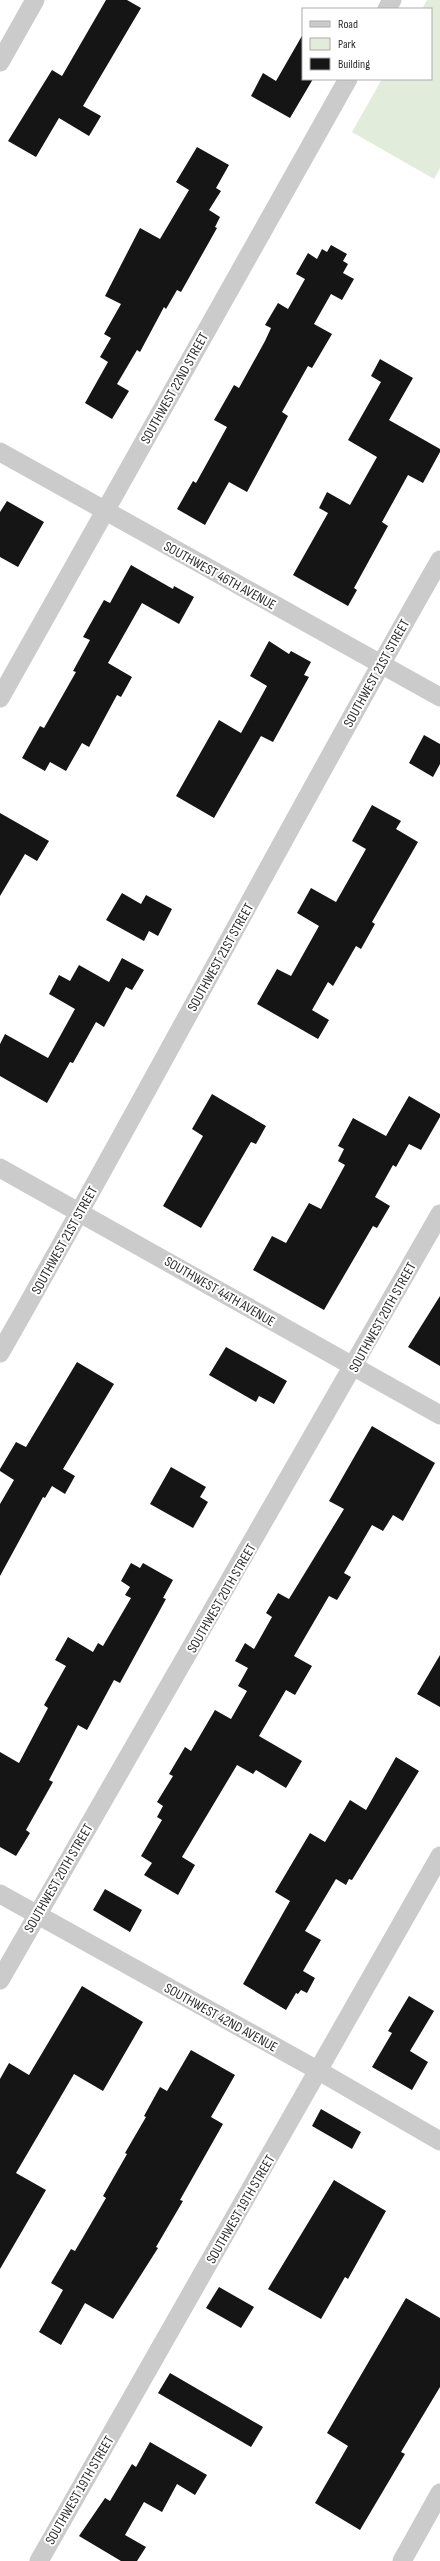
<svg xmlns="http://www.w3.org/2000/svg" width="440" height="2561" viewBox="0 0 440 2561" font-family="'Sofia Sans Condensed',sans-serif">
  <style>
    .green { fill: #e1edda }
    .building { fill: #151515 }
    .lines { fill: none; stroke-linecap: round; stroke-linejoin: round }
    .street { stroke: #cbcbcb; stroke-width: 19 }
    .labels { text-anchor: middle; stroke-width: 4; stroke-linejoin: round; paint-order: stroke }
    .street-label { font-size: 14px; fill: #2e2e2e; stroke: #fff }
  </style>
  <rect width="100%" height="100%" fill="#fff"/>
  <path class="green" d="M427 0H440V168L434 179 352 132 382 79H431V9H422Z"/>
  <path class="building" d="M106 0H127L141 8 83 106 101 116 89 136 59 118 36 157 8 141 52 70 62 76Z
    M303 34V79H313L290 118 251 96 263 73 276 81Z
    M197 147 229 165 216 188 221 191 209 210 220 217 215 227 217 228 181 292 177 290 166 309 164 307 140 352 137 350 117 384 129 391 112 419 85 403 108 362 100 357 111 338 104 334 121 304 105 296 140 228 160 239 189 190 176 182Z
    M331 245 347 254 343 261 348 264 343 273 354 279 342 300 331 294 314 324 332 334 312 368 308 366 282 412 288 416 247 492 229 482 205 525 177 509 193 481 196 483 227 427 214 420 234 385 239 388 265 341 271 328 265 325 278 303 288 309 305 279 296 274 308 253 317 259 322 249 327 252Z
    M380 359 413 378 389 420 440 449V452L423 483 408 475 382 522 388 526 354 588 357 590 348 606 293 575 328 513 319 508 327 492 350 505 377 457 348 440 381 382 371 376Z
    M7 501 44 522 18 567 0 557V512Z
    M131 565 173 589 174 586 194 597 179 624 142 603 108 663 132 677 121 697 117 695 89 747 82 743 66 771 50 762 45 771 22 758 40 726 44 728 76 672 73 671 90 640 83 637 104 600 110 603Z
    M269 641 289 654 291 651 311 662 304 675 309 677 273 742 261 736 214 818 176 796 219 720 241 733 267 686 250 676Z
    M424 735 440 744V764L433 777 409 763Z
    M372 805 401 821 396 829 418 842 372 922 375 924 361 949 356 946 333 986 328 982 312 1010 329 1020 318 1039 257 1004 277 969 291 976 319 926 297 913 311 888 336 902 366 849 352 841Z
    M0 813 49 841 37 861 25 854 0 896Z
    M122 893 141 904 146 895 172 909 158 936 149 931 144 941 106 920Z
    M122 958 144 970 132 990 126 987 104 1027 96 1022 73 1063 70 1062 47 1103 0 1076V1044L5 1034 48 1058 75 1009 49 994 59 975 70 981 79 965 109 982Z
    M212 1094 266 1126 256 1144 251 1142 201 1228 163 1206 203 1136 192 1129Z
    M409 1096 440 1114V1117L421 1150 409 1144 396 1167 393 1165 375 1197 390 1206 377 1228 373 1226 324 1310 253 1270 272 1236 286 1243 309 1203 321 1209 345 1165 338 1161 344 1149 338 1146 353 1118 386 1136Z
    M440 1296V1366L408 1347Z
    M226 1347 287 1381 274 1404 259 1396 256 1402 209 1375Z
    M77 1362 114 1384 63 1469 75 1476 65 1494 52 1486 45 1498 43 1497 0 1576V1504L14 1480 0 1471V1469L16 1442 26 1447Z
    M372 1426 435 1463 403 1521 393 1515 383 1531 372 1525 344 1573 351 1577 337 1600 329 1596 294 1656 312 1666 295 1695 286 1690 259 1736 302 1761 286 1788 256 1770 253 1774 237 1765 182 1857 195 1865 178 1895 144 1875 152 1863 141 1856 162 1820 157 1817 163 1806 157 1802 173 1776 169 1774 185 1747 191 1751 215 1710 231 1719 247 1691 238 1686 248 1668 235 1661 245 1643 254 1649 272 1617 266 1613 278 1593 289 1599 344 1509 329 1501Z
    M171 1467 206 1487 200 1497 208 1502 193 1528 150 1504Z
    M131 1563 140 1568 143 1563 173 1580 163 1598 166 1599 120 1683 114 1680 87 1730 78 1725 49 1780 53 1782 26 1830 30 1833 16 1856 0 1847V1752L19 1763 48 1708 44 1705 66 1666 55 1660 68 1637 93 1652 98 1643 103 1646 131 1598 125 1595 130 1587 121 1581Z
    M440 1655V1707L417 1694Z
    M396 1757 419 1771 352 1880 349 1879 346 1885 336 1879 305 1931 321 1940 303 1971 315 1978 307 1993 301 1990 298 1994 296 1993 286 2010 243 1984 290 1901 275 1892 310 1833 325 1842 350 1800 366 1810Z
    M105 1889 142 1910 130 1932 93 1910Z
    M82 1986 143 2022 103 2091 74 2074 16 2173 46 2190 0 2269V2079L9 2063 29 2075Z
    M409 1996 434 2011 410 2051 428 2062 412 2090 372 2067 392 2033 388 2031Z
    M191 2050 235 2075 211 2117 223 2124 180 2200 183 2201 156 2247 158 2248 113 2319 85 2303 61 2345 39 2332 63 2290 51 2283 71 2249 75 2251 106 2198 103 2196 127 2154 125 2153 146 2117 144 2116 160 2087 167 2091Z
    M321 2109 361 2132 352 2149 312 2126Z
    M334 2180 386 2211 348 2279 345 2277 321 2319 268 2289Z
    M219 2287 254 2307 241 2328 206 2308Z
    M406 2298 440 2318V2387L401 2452 405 2454 360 2530 315 2503 348 2446 327 2433Z
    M170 2373 263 2427 251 2447 158 2393Z
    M150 2442 207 2475 195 2495 177 2484 162 2512 144 2502 125 2535 146 2547 137 2561H121L79 2536 105 2498 110 2501 132 2464 136 2467Z"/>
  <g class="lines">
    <path class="street" d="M387 9 392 0
      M0 62 35 0
      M0 452 440 697
      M0 698 348 79
      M0 1168 440 1415
      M0 1353C150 1091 290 822 440 560
      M0 1894 319 2071 440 2141
      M0 1980 440 1214
      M39 2561 440 1856
      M402 2561 440 2493"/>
  </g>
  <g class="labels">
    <g class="street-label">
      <text transform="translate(174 388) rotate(-61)" y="5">SOUTHWEST 22ND STREET</text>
      <text transform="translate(220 575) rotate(29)" y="5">SOUTHWEST 46TH AVENUE</text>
      <text transform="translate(376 673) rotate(-61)" y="5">SOUTHWEST 21ST STREET</text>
      <text transform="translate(220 957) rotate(-61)" y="5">SOUTHWEST 21ST STREET</text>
      <text transform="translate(64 1240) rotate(-61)" y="5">SOUTHWEST 21ST STREET</text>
      <text transform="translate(220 1291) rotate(30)" y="5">SOUTHWEST 44TH AVENUE</text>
      <text transform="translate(382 1317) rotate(-61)" y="5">SOUTHWEST 20TH STREET</text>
      <text transform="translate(221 1598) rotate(-60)" y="5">SOUTHWEST 20TH STREET</text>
      <text transform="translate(58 1878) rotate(-60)" y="5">SOUTHWEST 20TH STREET</text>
      <text transform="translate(221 2017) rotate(29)" y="5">SOUTHWEST 42ND AVENUE</text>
      <text transform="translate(240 2209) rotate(-60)" y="5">SOUTHWEST 19TH STREET</text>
      <text transform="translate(79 2490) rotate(-60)" y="5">SOUTHWEST 19TH STREET</text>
    </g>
  </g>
  <rect x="302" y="8" width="130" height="72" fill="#ffffff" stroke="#ababab"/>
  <rect x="310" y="21" width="20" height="6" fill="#cbcbcb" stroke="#ababab"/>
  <text x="338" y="28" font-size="12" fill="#2e2e2e">Road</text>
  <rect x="310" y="38" width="20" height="12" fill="#e1edda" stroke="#ababab"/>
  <text x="338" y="48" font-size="12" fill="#2e2e2e">Park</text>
  <rect x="310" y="58" width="20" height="12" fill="#151515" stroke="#ababab"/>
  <text x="338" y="68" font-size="12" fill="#2e2e2e">Building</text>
</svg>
